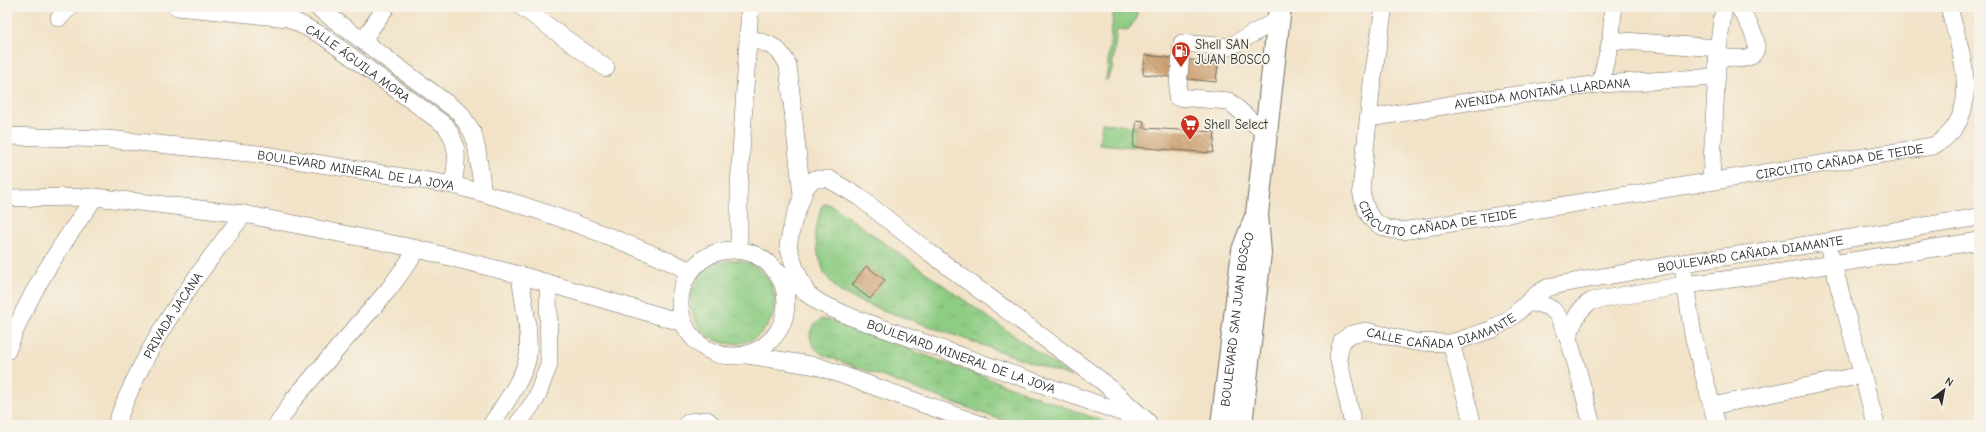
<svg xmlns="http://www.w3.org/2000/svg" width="1986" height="432" viewBox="0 0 1986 432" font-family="'Comic Neue',sans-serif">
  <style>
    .grass { fill: url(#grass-tufts); stroke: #5c7c57 }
    .building { fill: url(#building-back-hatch) }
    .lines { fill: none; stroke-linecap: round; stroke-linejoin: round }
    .minor-casing { stroke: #716b62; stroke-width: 18 }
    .major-casing { stroke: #716b62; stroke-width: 24 }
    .minor { stroke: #fff; stroke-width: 17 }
    .major { stroke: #fff; stroke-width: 22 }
    .labels { text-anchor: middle; stroke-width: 3.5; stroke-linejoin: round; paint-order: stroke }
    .poi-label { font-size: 13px; fill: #2b2b2b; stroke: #f7f3e8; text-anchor: start }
    .street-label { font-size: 13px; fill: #2b2b2b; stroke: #f7f3e8 }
  </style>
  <defs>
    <pattern id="grass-tufts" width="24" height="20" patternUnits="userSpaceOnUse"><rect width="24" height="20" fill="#8ecc83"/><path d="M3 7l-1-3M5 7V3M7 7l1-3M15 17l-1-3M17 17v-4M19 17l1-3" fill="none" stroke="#7baf71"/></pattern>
    <pattern id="building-back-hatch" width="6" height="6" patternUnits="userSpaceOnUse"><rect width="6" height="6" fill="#d0a372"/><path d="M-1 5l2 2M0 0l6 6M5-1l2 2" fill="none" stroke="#a9855e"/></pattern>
  </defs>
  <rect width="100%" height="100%" fill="#f7f3e8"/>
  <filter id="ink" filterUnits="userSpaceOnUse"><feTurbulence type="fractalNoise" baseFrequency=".025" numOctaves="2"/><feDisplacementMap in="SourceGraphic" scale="8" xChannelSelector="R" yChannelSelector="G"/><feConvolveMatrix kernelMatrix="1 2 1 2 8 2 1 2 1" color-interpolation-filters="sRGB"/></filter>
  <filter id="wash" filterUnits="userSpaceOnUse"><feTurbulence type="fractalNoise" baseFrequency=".012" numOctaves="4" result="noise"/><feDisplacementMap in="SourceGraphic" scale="16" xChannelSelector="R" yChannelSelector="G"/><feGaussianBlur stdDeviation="0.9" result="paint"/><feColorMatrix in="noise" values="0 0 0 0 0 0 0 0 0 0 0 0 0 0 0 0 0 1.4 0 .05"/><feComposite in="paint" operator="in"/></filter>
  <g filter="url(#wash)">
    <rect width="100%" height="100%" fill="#f2e3c8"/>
    <path class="grass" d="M1114 7 1137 9V18L1128 30 1117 29 1112 70 1106 81Z
      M1102 123 1136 126 1133 147 1099 144Z
      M826 203 834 207 1072 377 863 303 839 291 825 275 818 254 815 234 821 207Z
      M691 302a42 42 0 1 1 84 0a42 42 0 1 1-84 0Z
      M822 319 833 321 1113 425H1015L823 355C807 344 805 329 822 319Z"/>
    <g id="blocks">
      <path class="building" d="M1145 55 1218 63 1216 82 1143 74Z
        M1137 120 1144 121V128L1215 132 1213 153 1133 147Z
        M866 266 885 280 870 299 852 285Z"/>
    </g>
  </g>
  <g filter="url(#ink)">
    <use href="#blocks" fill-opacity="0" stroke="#716b62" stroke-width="1"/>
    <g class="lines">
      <defs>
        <g id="minor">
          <path id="s1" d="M177 7 288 18 323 36 446 126C460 147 457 161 453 185"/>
          <path d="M317 7 460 113 473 133 477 150 483 193"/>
          <path d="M522 7 606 68"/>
          <path id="s2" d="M1384 7 1372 83 1361 190C1366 217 1374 229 1402 231L1933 146C1986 118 1961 54 1949 7"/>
          <path d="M59 18 70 7"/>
          <path d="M748 38C769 44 778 45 788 65L802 196"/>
          <path d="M363 40 386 7"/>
          <path d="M1611 40 1718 48"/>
          <path d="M1718 57C1727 57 1738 60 1746 58 1770 52 1745 18 1739 7"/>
          <path d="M1600 84 1611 40 1613 7"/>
          <path id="s3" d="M1370 118 1479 100 1600 84 1716 77"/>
          <path d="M1266 134 1229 101 1177 97 1182 43 1229 47 1279 19"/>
          <path id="s4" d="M7 136 107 139 258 154 453 185C535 206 613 236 691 271"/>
          <path d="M1711 182 1718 48 1724 7"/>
          <path d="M7 198 95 197 244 214 418 249 520 275 684 323"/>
          <circle cx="733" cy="303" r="53"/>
          <path d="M739 251V186L750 7"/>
          <path d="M1830 253 1876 425"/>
          <path id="s5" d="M775 270 820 303 851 317 1140 419"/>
          <path d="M1684 275 1693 335 1717 425"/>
          <path d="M807 294 795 268 788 246 793 222 805 189 809 183 815 179H829L859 197 930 253 1103 382 1148 422"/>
          <path d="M1528 303C1537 303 1546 304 1554 311 1570 327 1585 401 1592 425"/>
          <path d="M1568 338C1573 323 1577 309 1592 301L1685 285 1762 275 1979 241"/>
          <path d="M1451 343 1473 425"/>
          <path d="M7 351C27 295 61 245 95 197"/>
          <path d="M747 355 817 366 982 425"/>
          <path d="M1712 406 1862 375"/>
          <path id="s6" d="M116 425C144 346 193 279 244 214"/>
          <path d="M277 425 293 400 389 289 418 249"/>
          <path d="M491 425C502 408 526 375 528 355 530 328 523 301 520 275"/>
          <path d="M517 425 536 399 549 364 548 283"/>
          <path d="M686 425 689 422 707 420 713 425"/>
          <path id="s7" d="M1353 425 1338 356 1342 341 1351 334 1366 331 1415 342 1451 343 1493 329 1512 317 1537 294 1547 288 1561 284 1682 263 1827 242 1979 217"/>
        </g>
        <g id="major">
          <path id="s8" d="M1222 425 1243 250 1255 219"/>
          <path d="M1241 425 1260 253 1257 214 1280 7"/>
        </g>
      </defs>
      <use href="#minor" class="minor-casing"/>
      <use href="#major" class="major-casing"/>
      <use href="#minor" class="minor"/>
      <use href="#major" class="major"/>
    </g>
  </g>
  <defs>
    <symbol id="fuel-pin" viewBox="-11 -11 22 30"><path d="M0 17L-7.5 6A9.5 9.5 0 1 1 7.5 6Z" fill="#c8321e" stroke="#f7f3e8"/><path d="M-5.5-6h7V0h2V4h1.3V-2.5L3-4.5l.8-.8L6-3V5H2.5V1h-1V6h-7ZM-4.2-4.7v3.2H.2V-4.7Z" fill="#fff"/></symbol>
    <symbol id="supermarket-pin" viewBox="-11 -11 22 30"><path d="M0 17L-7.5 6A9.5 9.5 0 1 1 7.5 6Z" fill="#c8321e" stroke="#f7f3e8"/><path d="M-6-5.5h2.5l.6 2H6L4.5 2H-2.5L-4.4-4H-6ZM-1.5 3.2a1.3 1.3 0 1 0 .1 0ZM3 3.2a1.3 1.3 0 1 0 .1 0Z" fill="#fff"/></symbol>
  </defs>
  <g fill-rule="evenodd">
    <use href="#fuel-pin" x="1170" y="40" width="22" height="30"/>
    <use href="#supermarket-pin" x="1179" y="113" width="22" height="30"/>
  </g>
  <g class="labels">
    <g class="poi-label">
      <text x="1195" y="49">Shell SAN<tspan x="1195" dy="15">JUAN BOSCO</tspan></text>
      <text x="1204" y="129">Shell Select</text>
    </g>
    <g class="street-label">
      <text dy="5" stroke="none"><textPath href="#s1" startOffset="195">CALLE ÁGUILA MORA</textPath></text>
      <text dy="5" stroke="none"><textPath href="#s3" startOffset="174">AVENIDA MONTAÑA LLARDANA</textPath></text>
      <text dy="5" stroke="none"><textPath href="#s2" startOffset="692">CIRCUITO CAÑADA DE TEIDE</textPath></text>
      <text dy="5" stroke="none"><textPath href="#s4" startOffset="351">BOULEVARD MINERAL DE LA JOYA</textPath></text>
      <text dy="5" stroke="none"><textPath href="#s2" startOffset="280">CIRCUITO CAÑADA DE TEIDE</textPath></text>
      <text dy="5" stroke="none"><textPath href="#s7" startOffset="518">BOULEVARD CAÑADA DIAMANTE</textPath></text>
      <text dy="5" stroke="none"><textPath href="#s6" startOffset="124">PRIVADA JACANA</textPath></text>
      <text dy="5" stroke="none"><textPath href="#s8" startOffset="107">BOULEVARD SAN JUAN BOSCO</textPath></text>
      <text dy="5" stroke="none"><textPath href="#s7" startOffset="191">CALLE CAÑADA DIAMANTE</textPath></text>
      <text dy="5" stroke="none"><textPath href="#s5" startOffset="207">BOULEVARD MINERAL DE LA JOYA</textPath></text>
    </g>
  </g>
  <rect width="1986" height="432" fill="none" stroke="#f7f3e8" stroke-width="24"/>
  <g transform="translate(1944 390) rotate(32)" stroke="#f7f3e8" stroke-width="3" paint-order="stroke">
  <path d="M0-3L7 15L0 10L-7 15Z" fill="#2b2b2b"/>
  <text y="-6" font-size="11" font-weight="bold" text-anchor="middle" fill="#2b2b2b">N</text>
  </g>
</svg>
